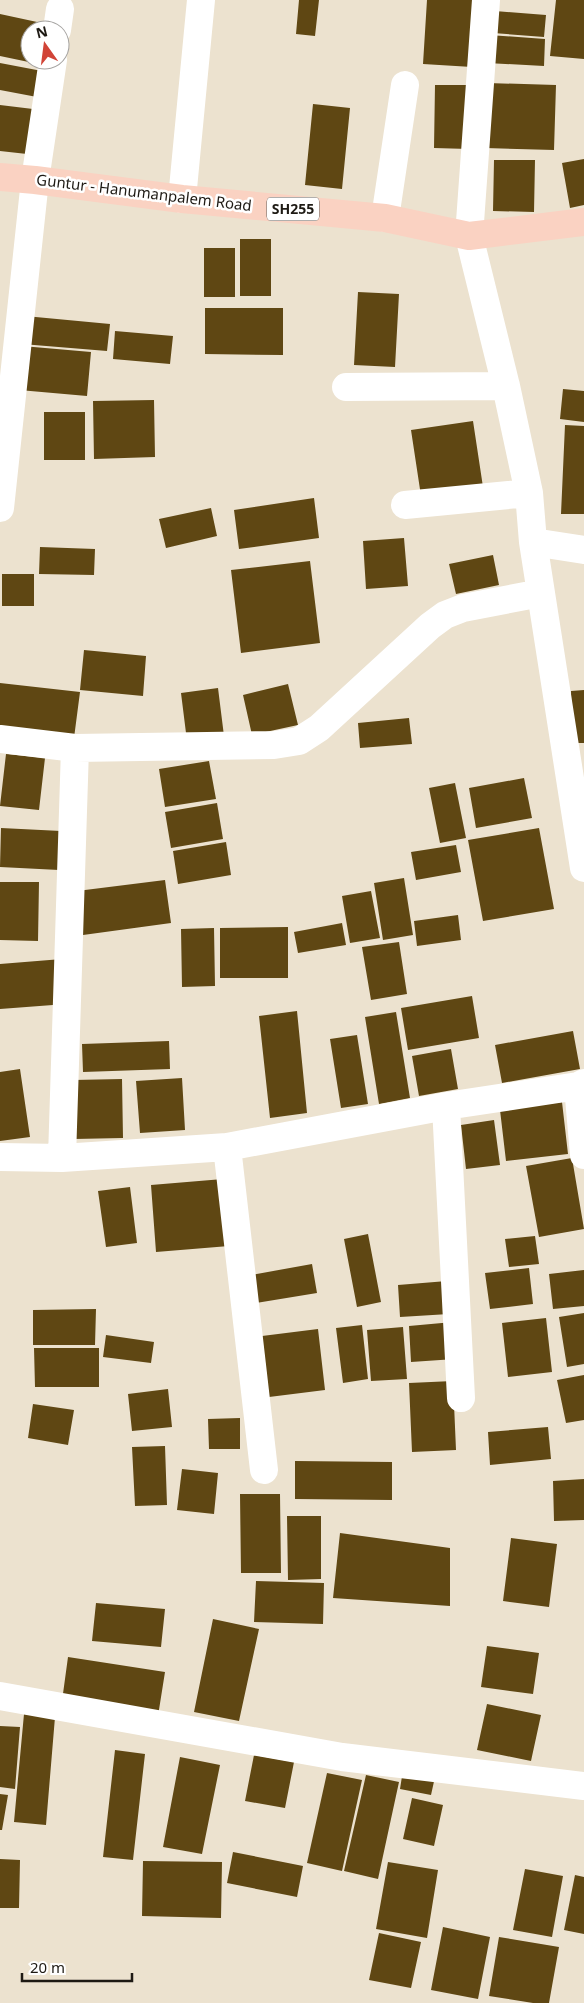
<svg xmlns="http://www.w3.org/2000/svg" width="584" height="2003" viewBox="0 0 584 2003" font-family="'Noto Sans',sans-serif">
  <style>
    .building { fill: #5f4713 }
    .lines { fill: none; stroke-linecap: round; stroke-linejoin: round }
    .minor { stroke: #fff; stroke-width: 28 }
    .major { stroke: #fad2c2; stroke-width: 28 }
    .labels { text-anchor: middle; stroke-width: 5; stroke-linejoin: round; paint-order: stroke }
    .shield { fill: #fff; stroke: #625f5a; stroke-width: 1 }
    .shield-label { font-size: 14px; font-weight: bold; fill: #1e1a14 }
    .street-label { font-size: 15px; fill: #1e1a14; stroke: #fff }
  </style>
  <rect width="100%" height="100%" fill="#ece2cf"/>
  <path class="building" d="M299 0H319L315 36 296 34Z
    M427 0H477L472 67 423 64Z
    M556 0H584V59L550 56Z
    M495 11 546 15 544 37 493 33Z
    M0 14 51 25 50 30H30V60H44L43 65 0 56Z
    M489 35 545 39 544 66 487 63Z
    M0 63 42 71 37 97 0 90Z
    M487 83 556 85 554 150 485 148Z
    M435 85H470L469 149 434 148Z
    M313 104 350 108 342 189 305 185Z
    M0 105 33 109 27 154 0 151Z
    M584 159V205L570 208 562 163Z
    M494 160H535L534 212 493 211Z
    M240 239H271V296H240Z
    M204 248H235V297H204Z
    M358 292 399 294 395 367 354 365Z
    M205 308H283V355L205 354Z
    M25 316 110 324 107 351 22 344Z
    M115 331 173 336 170 364 113 359Z
    M22 346 91 352 87 396 19 390Z
    M563 389 584 391V422L560 419Z
    M154 400 155 457 94 459 93 401Z
    M44 412H85V460H44Z
    M473 421 483 487 421 496 411 430Z
    M565 425 584 426V514H561Z
    M314 498 319 538 239 549 234 510Z
    M211 508 217 536 166 548 159 519Z
    M404 538 408 586 366 589 363 541Z
    M40 547 95 549 94 575 39 574Z
    M493 555 499 585 456 594 449 564Z
    M310 561 320 643 241 653 231 570Z
    M2 574H34V606H2Z
    M84 650 146 656 143 696 80 690Z
    M0 683 80 692 74 738 0 729Z
    M288 684 298 725 252 735 243 695Z
    M218 688 224 736 187 741 181 693Z
    M584 690V743H572L571 691Z
    M409 718 412 744 360 748 358 723Z
    M6 754 45 758 39 810 0 806Z
    M209 761 216 799 165 807 159 769Z
    M524 778 532 818 476 828 469 788Z
    M455 783 466 838 440 843 429 788Z
    M217 803 223 839 171 848 165 812Z
    M1 828 61 831 59 870 0 867Z
    M539 828 554 909 483 921 468 840Z
    M226 842 231 875 178 884 173 851Z
    M456 845 461 872 416 880 411 852Z
    M404 878 413 935 383 940 374 883Z
    M165 880 171 923 83 935 77 891Z
    M0 882H39L38 941 0 940Z
    M371 891 380 938 350 943 342 896Z
    M458 915 461 940 417 946 414 921Z
    M342 923 346 945 298 953 294 932Z
    M288 927V978H220V928Z
    M214 928 215 986 182 987 181 929Z
    M399 942 407 994 371 1000 362 947Z
    M62 959 66 1004 0 1009V964Z
    M472 996 479 1038 408 1050 401 1008Z
    M297 1011 307 1113 270 1118 259 1016Z
    M396 1012 410 1098 379 1104 365 1017Z
    M573 1031 580 1069 502 1083 495 1045Z
    M357 1035 368 1104 341 1108 330 1039Z
    M169 1041 170 1069 83 1072 82 1044Z
    M451 1049 458 1089 419 1096 412 1056Z
    M20 1069 30 1137 0 1141V1072Z
    M182 1078 185 1130 140 1133 136 1081Z
    M122 1079 123 1138 74 1139 73 1080Z
    M562 1102 568 1154 506 1161 500 1110Z
    M494 1120 500 1165 466 1169 461 1125Z
    M572 1158 584 1229 539 1237 526 1166Z
    M223 1179 229 1246 156 1252 151 1185Z
    M130 1187 137 1243 106 1247 98 1191Z
    M368 1234 381 1302 357 1307 344 1239Z
    M535 1236 539 1264 509 1267 505 1239Z
    M312 1264 317 1293 256 1303 251 1275Z
    M529 1268 533 1304 490 1309 485 1273Z
    M584 1270V1306L553 1309 549 1274Z
    M447 1281 449 1314 400 1317 398 1285Z
    M96 1309 95 1345H33V1310Z
    M584 1313V1364L567 1367 559 1317Z
    M546 1318 552 1372 508 1377 502 1323Z
    M453 1322 455 1359 411 1362 409 1326Z
    M362 1325 368 1379 343 1383 336 1328Z
    M403 1327 407 1379 371 1381 367 1330Z
    M318 1329 325 1390 269 1397 262 1336Z
    M106 1335 154 1342 151 1363 103 1357Z
    M34 1348H99V1387H35Z
    M584 1375V1420L566 1423 557 1380Z
    M453 1381 456 1450 412 1452 409 1383Z
    M168 1389 172 1427 132 1431 128 1394Z
    M33 1404 74 1410 68 1445 28 1438Z
    M240 1418V1449H209L208 1419Z
    M548 1427 551 1459 490 1465 488 1432Z
    M165 1446 167 1505 135 1506 132 1447Z
    M295 1461 392 1462V1500L295 1499Z
    M182 1469 218 1473 214 1514 177 1510Z
    M584 1479V1520L554 1521 553 1481Z
    M240 1494H280L281 1573H241Z
    M287 1516H321V1579L288 1580Z
    M340 1533 450 1548V1606L333 1598Z
    M511 1538 557 1544 549 1607 503 1601Z
    M256 1581 324 1583 323 1624 254 1622Z
    M96 1603 165 1609 161 1647 92 1641Z
    M213 1619 259 1629 239 1721 194 1712Z
    M487 1646 539 1653 533 1694 481 1687Z
    M68 1657 165 1672 158 1716 62 1701Z
    M487 1704 541 1715 531 1761 477 1750Z
    M24 1714 55 1717 46 1825 14 1822Z
    M0 1726 20 1727 15 1789 0 1787Z
    M115 1750 145 1754 133 1860 103 1857Z
    M254 1755 294 1762 285 1808 245 1801Z
    M180 1757 220 1765 202 1854 163 1847Z
    M403 1770 435 1777 431 1795 400 1789Z
    M327 1773 362 1780 342 1871 307 1863Z
    M366 1775 399 1782 378 1879 344 1871Z
    M0 1794 8 1795 2 1830H0Z
    M412 1798 443 1805 434 1846 403 1839Z
    M233 1852 303 1866 297 1897 227 1883Z
    M0 1859 20 1860 19 1908H0Z
    M143 1861 222 1862 221 1918 142 1916Z
    M388 1862 438 1870 427 1938 376 1929Z
    M525 1869 563 1876 552 1937 513 1930Z
    M575 1875 584 1877V1934L564 1930Z
    M443 1927 490 1937 478 1999 431 1990Z
    M379 1933 421 1942 411 1988 369 1980Z
    M499 1937 559 1947 549 2003H533L489 1996Z"/>
  <g class="lines">
    <path class="minor" d="M486 0 469 236 506 386 529 493 533 542 584 868
      M57 30 60 9
      M182 199 201 0
      M385 218 405 85
      M346 387 506 386
      M405 505 529 493
      M0 508 35 180 53 60
      M533 542 584 550
      M0 739 75 748
      M578 1086 584 1155
      M446 1106 461 1398
      M227 1147 264 1470
      M0 1157 62 1158 227 1147 446 1106 578 1086 584 1083
      M62 1158 75 748 274 745 299 741 319 728 430 626 445 615 463 608 541 593
      M0 1696 342 1757 584 1786"/>
    <path class="major" d="M0 177 35 180 182 199 385 218 469 236 584 222"/>
  </g>
  <g class="labels">
    <rect class="shield" x="267" y="197.5" width="52" height="23" rx="4"/>
    <g class="shield-label">
      <text x="293" y="214">SH255</text>
    </g>
    <g class="street-label">
      <text transform="translate(144 193) rotate(7)" y="5">Guntur - Hanumanpalem Road</text>
    </g>
  </g>
  <g transform="translate(45 45) rotate(346)"><circle r="24" fill="#ffffff" stroke="#a5a3a1"/>
  <path d="M0-4L9 19L0 12L-9 19Z" fill="#d14437"/>
  <text y="-8" font-size="14" font-weight="bold" text-anchor="middle" fill="#1e1a14">N</text>
  </g>
  <path d="M22 1973v8h110v-8" fill="none" stroke="#1e1a14" stroke-width="2.5"/>
  <text x="30" y="1973" font-size="15" fill="#1e1a14" stroke="#ffffff" stroke-width="4" paint-order="stroke">20 m</text>
</svg>
